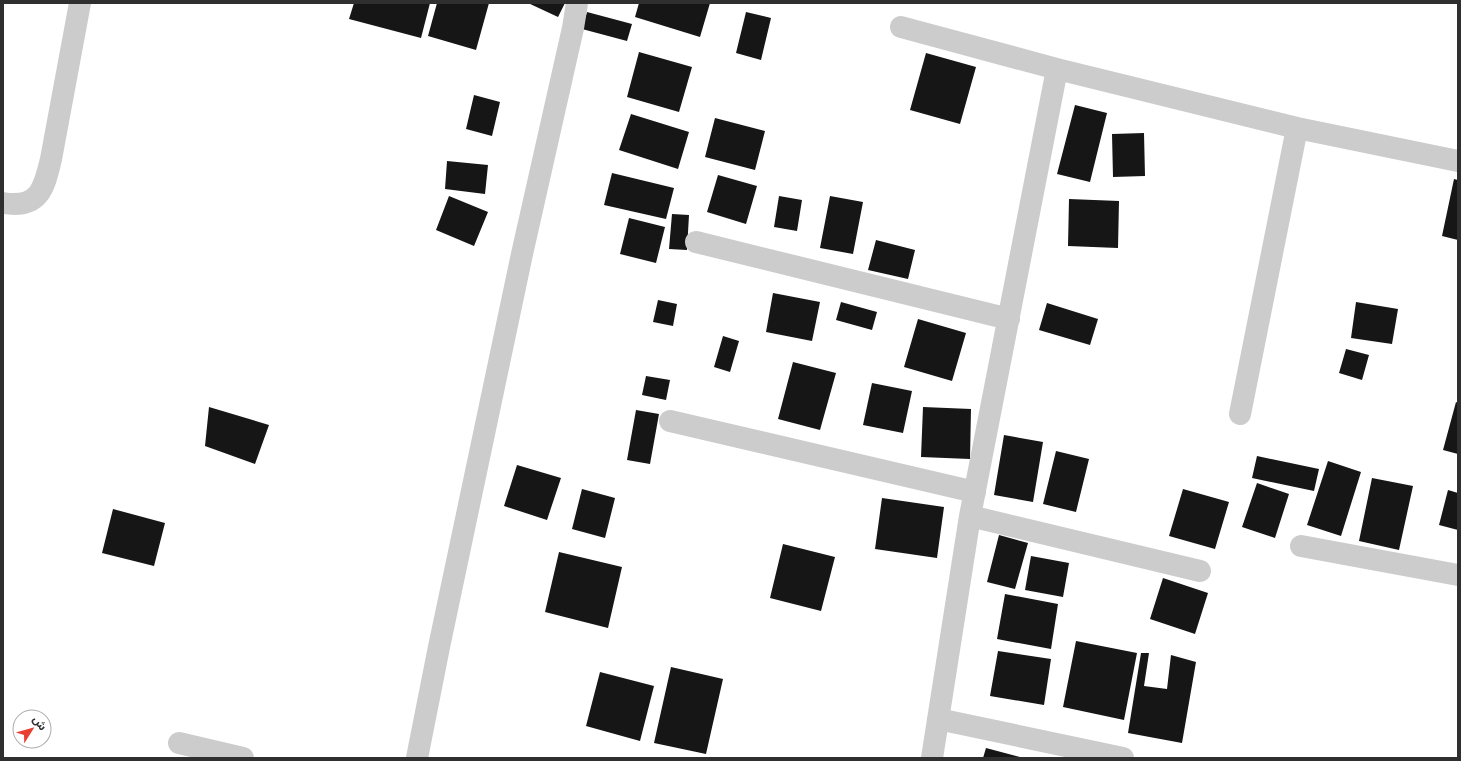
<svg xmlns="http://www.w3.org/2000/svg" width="1461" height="761" viewBox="0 0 1461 761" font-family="Karla,'Noto Sans Arabic',sans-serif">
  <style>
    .building { fill: #161616 }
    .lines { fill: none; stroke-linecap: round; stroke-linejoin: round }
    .street { stroke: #ccc; stroke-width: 22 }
  </style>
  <rect width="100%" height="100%" fill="#fff"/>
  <path class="building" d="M354 3H430L421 38 349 19Z
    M437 3H489L476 50 428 36Z
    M528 3H565L558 17Z
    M639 3H710L700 37 635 17Z
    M587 12 632 24 627 41 582 29Z
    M746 12 771 18 761 60 736 53Z
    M639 52 692 67 679 112 627 97Z
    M926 53 976 67 960 124 910 110Z
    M474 95 500 102 492 136 466 129Z
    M1075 105 1107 113 1090 182 1057 174Z
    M631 114 689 132 678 169 619 150Z
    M715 118 765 131 755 170 705 157Z
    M1144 133 1145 176 1113 177 1112 134Z
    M447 161 488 165 485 194 445 189Z
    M612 173 674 188 666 219 604 205Z
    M718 175 757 186 746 224 707 212Z
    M1454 179 1458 180V240L1442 236Z
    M449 196 488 212 474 246 436 230Z
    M779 196 802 200 797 231 774 227Z
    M830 196 863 202 853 254 820 248Z
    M1069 199 1119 201 1118 248 1068 246Z
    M672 214 689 215 687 250 669 249Z
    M629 218 665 227 656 263 620 254Z
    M876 240 915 250 908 279 868 270Z
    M773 293 820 302 812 341 766 332Z
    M658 300 677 304 673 326 653 322Z
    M841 302 877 312 872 330 836 320Z
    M1356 302 1398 309 1392 344 1351 338Z
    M1047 303 1098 319 1090 345 1039 330Z
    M918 319 966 333 952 381 904 367Z
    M723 336 739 341 730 372 714 367Z
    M1346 349 1369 355 1362 380 1339 373Z
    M793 362 836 373 820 430 778 419Z
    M646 376 670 380 666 400 642 395Z
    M872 383 912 391 903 433 863 425Z
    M1456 402 1458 403V454L1443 450Z
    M209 407 269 425 255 464 205 446Z
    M923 407 971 409 970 459 921 457Z
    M636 410 659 414 650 464 627 460Z
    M1004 435 1043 442 1033 502 994 495Z
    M1056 451 1089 459 1076 512 1043 504Z
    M1257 456 1319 469 1314 491 1252 478Z
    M1328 461 1361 472 1341 536 1307 525Z
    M517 465 561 478 547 520 504 506Z
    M1372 478 1413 486 1399 550 1359 541Z
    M1257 483 1289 494 1275 538 1242 527Z
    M582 489 615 498 605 538 572 529Z
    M1183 489 1229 502 1215 549 1169 536Z
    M1448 490 1458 493V530L1439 525Z
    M882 498 944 507 937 558 875 549Z
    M113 509 165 523 154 566 102 553Z
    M999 535 1028 543 1015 589 987 582Z
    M783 544 835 557 821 611 770 598Z
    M559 552 622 567 608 628 545 612Z
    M1031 556 1069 563 1063 597 1025 590Z
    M1163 578 1208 593 1195 634 1150 619Z
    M1005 594 1058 604 1051 649 997 639Z
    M1076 641 1137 653 1124 720 1063 707Z
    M998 651 1051 659 1044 705 990 696Z
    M1141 653H1149L1144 686 1167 689 1171 655 1196 662 1182 743 1128 733Z
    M671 667 723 679 706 754 654 743Z
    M600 672 654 686 640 741 586 726Z
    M986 748 1020 757V758H983Z"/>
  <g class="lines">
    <path class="street" d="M901 27 1057 69 1297 128 1458 161
      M3 203C39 209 44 189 51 159L80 3
      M696 242 1009 319
      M1240 414 1297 128
      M670 421 975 492
      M970 516 1200 571
      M1301 546 1458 575
      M938 719 1123 758
      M179 743 243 758
      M417 758 439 647 522 254 573 28 577 3
      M932 758 970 516 1057 69"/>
  </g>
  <rect width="1461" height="761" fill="none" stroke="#2f2f2f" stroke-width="8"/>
  <g transform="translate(32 729) rotate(53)"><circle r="19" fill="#ffffff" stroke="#acacac"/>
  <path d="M0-3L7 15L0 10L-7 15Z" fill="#e83e30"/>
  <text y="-6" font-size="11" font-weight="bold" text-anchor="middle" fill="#2f2f2f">ش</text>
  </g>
</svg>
